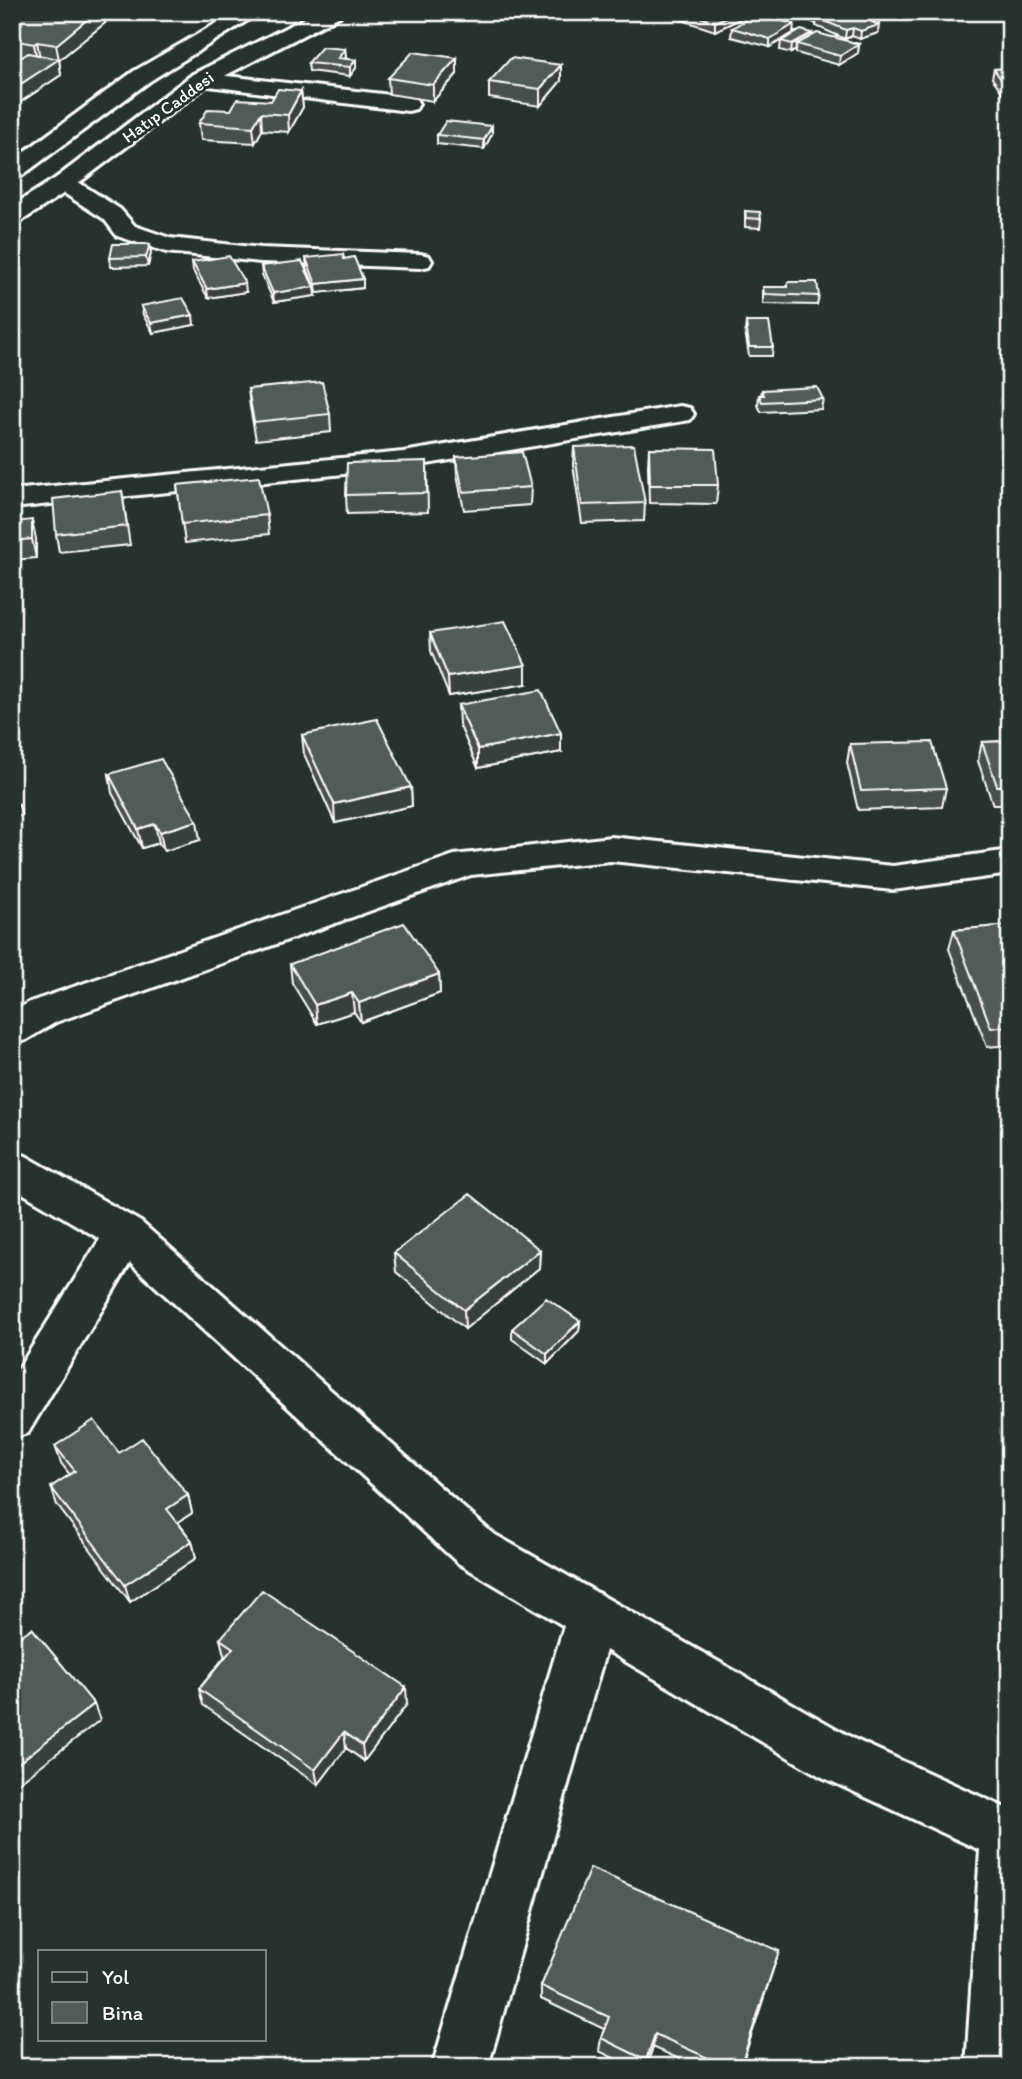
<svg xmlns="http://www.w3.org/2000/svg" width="1022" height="2079" viewBox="0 0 1022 2079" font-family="Itim,sans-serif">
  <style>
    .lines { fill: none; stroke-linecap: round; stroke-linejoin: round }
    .minor-casing { stroke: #fff; stroke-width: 6 }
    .major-casing { stroke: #fff; stroke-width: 6 }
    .minor { fill: #26332d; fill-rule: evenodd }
    .major { fill: #26332d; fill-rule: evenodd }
    .wall { fill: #464f4b; stroke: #fff; stroke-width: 2 }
    .shaded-wall { fill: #39403d; stroke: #fff; stroke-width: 2 }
    .building { fill: #515c57; stroke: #fff; stroke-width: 2 }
    .labels { text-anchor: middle; stroke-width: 6; stroke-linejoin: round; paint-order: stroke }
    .far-street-label { font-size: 18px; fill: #fff; stroke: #26332d }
  </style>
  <rect width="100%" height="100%" fill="#26332d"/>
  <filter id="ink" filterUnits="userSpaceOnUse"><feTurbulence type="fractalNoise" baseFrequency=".0143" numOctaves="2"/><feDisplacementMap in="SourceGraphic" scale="14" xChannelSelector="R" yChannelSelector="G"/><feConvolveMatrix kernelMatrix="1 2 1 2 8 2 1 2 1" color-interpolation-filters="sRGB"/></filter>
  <g filter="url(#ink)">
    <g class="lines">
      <defs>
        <path id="minor" d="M759 12H787L832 32 835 36 832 40H818L762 16Z
          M201 73 408 97 416 99 419 104 416 109 408 111 193 84 190 79 193 74Z
          M64 176 72 178 120 209 135 226 170 238 261 248 420 254 429 256 432 261 429 266 420 268 261 262 166 252 117 236 104 219 56 188 52 183 56 178Z
          M680 406 690 408 694 414 690 420 403 468 12 508V490L403 452Z
          M611 837 893 866 1010 850V874L893 890 611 861 471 875 56 1022 26 1040 12 1044V1012L30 1002 454 855Z
          M12 1151 26 1156 141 1222 492 1533 856 1740 1010 1810V2067H966L980 1850 820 1776 606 1650 488 2067H432L564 1626 458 1563 130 1263 28 1433 12 1438V1379L100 1239 12 1187Z"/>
        <path id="major" d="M236 12H261L150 81 20 177 12 179V161L134 71Z
          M317 12H343L340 16 209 84 72 188 20 222 12 224V206L56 178 193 74Z"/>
      </defs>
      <use href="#minor" class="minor-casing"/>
      <use href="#major" class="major-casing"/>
      <use href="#minor" class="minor"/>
      <use href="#major" class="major"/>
    </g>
    <path class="wall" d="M12 12 105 23 59 60 61 75 19 103 12 101Z
      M680 12H742V18L715 31 679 19Z
      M787 12H807L795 16Z
      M817 18 879 19 878 33 860 39 852 36 845 39 816 26Z
      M732 28 793 33 770 47 731 37Z
      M812 33V35L859 44 858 53 839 65 796 53V50L791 53 780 50 781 41Z
      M345 49 346 57 345 59 356 60V68L350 76 309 71 308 63Z
      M457 58V74L433 101 389 94 388 78Z
      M561 65V81L540 106 489 98V82Z
      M1010 68V103L992 78 994 69Z
      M301 91 303 107 289 132 262 130 255 143 201 140 199 123 231 110 271 101Z
      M492 134 484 149 437 144V135Z
      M745 211 761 219 760 228 745 227Z
      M150 244 151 253 148 266 111 267 110 258Z
      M306 258 344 259 363 279V288L317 293 307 268Z
      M192 262 246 292 208 298 193 271Z
      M261 266 315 296 274 302 262 275Z
      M788 282 819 296 817 305 763 304V287H787Z
      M141 306 194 325 153 333 143 315Z
      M746 322 773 347 772 356H749L745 331Z
      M248 389 330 414 331 432 256 440 250 407Z
      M762 390 823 399 821 409 761 412 758 405 759 395H761Z
      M574 447 645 503 644 521 582 523 573 465Z
      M649 448 718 485 716 504 649 503 648 466Z
      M456 457 531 487 530 505 464 510 457 475Z
      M427 461 428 512 347 514 346 495Z
      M177 485 267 515 269 534 185 543Z
      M122 491 130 545 59 552 56 534Z
      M12 502 19 522 36 539V558L12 560Z
      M430 633 526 684 449 696 431 651Z
      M458 705 561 752 478 768 459 724Z
      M302 735 411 787 412 806 335 823 304 754Z
      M1010 741V805H993L978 761 982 742Z
      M850 744 946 788 942 807 858 810 847 763Z
      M109 774 200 840 164 851 159 843 142 848 112 793Z
      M1010 925V1045L987 1047 949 949 954 930Z
      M290 964 439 974 440 993 361 1022 354 1012 317 1024 292 983Z
      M540 1250 539 1268 465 1329 396 1272 394 1253Z
      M580 1321 579 1331 547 1364 512 1339V1329Z
      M55 1446 119 1453 188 1495 192 1513 178 1522 192 1541 196 1558 130 1602 57 1505 51 1487 70 1475 61 1463Z
      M220 1639 407 1704 364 1761 346 1748 318 1785 203 1705 199 1689 225 1656 224 1655Z
      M779 1951 741 2067H697L653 2047 646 2067H632L599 2051 601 2038 604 2029 541 1999V1986Z"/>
    <path class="shaded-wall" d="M96 12H103L105 23 59 60 56 45Z
      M737 12H742V18L715 31V22Z
      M796 12H807L795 16Z
      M879 19 878 33 860 39 861 31 872 22Z
      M794 24 793 33 770 47V39Z
      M853 28 852 36 845 39 846 30Z
      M812 33 811 42 797 44 796 50 791 53 792 44Z
      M37 42 40 58 37 60 34 44Z
      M859 44 858 53 839 65 840 56Z
      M345 49 346 57 338 66V58Z
      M457 58V74L433 101V85Z
      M59 59 61 75 19 103 16 87Z
      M356 60V68L350 76V67Z
      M561 65V81L540 106V89Z
      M301 91 303 107 289 132 288 115Z
      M261 113 262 130 255 143 253 127Z
      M492 126V134L484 149V140Z
      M150 244 151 253 148 266 146 257Z
      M363 279V288L317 293 316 284Z
      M245 283 246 292 208 298 207 289Z
      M314 287 315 296 274 302 273 293Z
      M193 315 194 325 153 333 151 323Z
      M20 323 22 333 12 336V326Z
      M15 502 19 521 18 540 15 522Z
      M32 520 36 539V558L32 539Z
      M526 665V684L449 696 448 677Z
      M561 733V752L478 768V749Z
      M411 787 412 806 335 823 334 804Z
      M19 805 21 815 12 819V808Z
      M197 821 200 840 164 851 160 832Z
      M155 824 159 843 142 848 138 829Z
      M439 974 440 993 361 1022 359 1003Z
      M352 993 354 1012 317 1024 315 1005Z
      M540 1250 539 1268 465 1329 464 1310Z
      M580 1321 579 1331 547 1364V1354Z
      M188 1495 192 1513 171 1527 167 1509Z
      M192 1541 196 1558 130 1602 125 1585Z
      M406 1687 407 1704 364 1761 362 1745Z
      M94 1704 100 1720 12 1788V1768Z
      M344 1732 346 1748 318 1785 315 1770Z
      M779 1951 741 2067H740Z
      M655 2034 653 2047 646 2067H645L646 2060Z"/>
    <path class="building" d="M12 12H96L56 45 37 42 34 44 12 40V31L21 24 12 23Z
      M684 12H737L715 22Z
      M833 12H864L879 19 872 22 879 25 861 31 853 28 846 30 817 18Z
      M756 14 794 24 770 39 732 28Z
      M801 30 812 33 792 44 781 41Z
      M817 33 859 44 840 56 797 44Z
      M322 47 345 49 338 58 356 60 350 67 308 63Z
      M413 52 457 58 433 85 388 78Z
      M28 53 59 59 16 87 12 86V55L22 57Z
      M511 58 561 65 540 89 489 82Z
      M1010 68V93L994 69Z
      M278 89 301 91 288 115 261 113 253 127 199 123 208 109 231 110 237 99 271 101Z
      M446 121 492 126 484 140 437 135Z
      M745 211 760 212 761 219 746 218Z
      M113 244H150L146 257 110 258Z
      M343 254 344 259 354 257 363 279 316 284 306 258Z
      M229 256 245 283 207 289 192 262Z
      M302 261 314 287 273 293 261 266Z
      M788 282H817L819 296 764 294 763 287H788Z
      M183 298 193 315 151 323 141 306Z
      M12 315 20 323 12 326Z
      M746 322H769L773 347H749Z
      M322 382 330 414 254 422 248 389Z
      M817 387 823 399 762 402 759 395H764L762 390Z
      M634 445 645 503 582 505 574 447Z
      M649 448 715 449 718 485H650Z
      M522 452 531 487 463 492 456 457Z
      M427 461V493L346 495 347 463Z
      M259 477 267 515 182 524 177 485Z
      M122 491 127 526 56 534 53 499Z
      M12 502H15V522L32 520V539L12 541Z
      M505 621 526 665 448 677 430 633Z
      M541 690 561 733 478 749 458 705Z
      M377 719 411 787 334 804 302 735Z
      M1010 741V786H997L982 742Z
      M932 742 946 788 861 791 850 744Z
      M161 759 197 821 160 832 155 824 138 829 109 774Z
      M12 798 19 805 12 808Z
      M404 923 439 974 359 1003 352 993 315 1005 290 964Z
      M1010 925V1026L991 1028 954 930Z
      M470 1194 540 1250 464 1310 394 1253Z
      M546 1298 580 1321 547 1354 512 1329Z
      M94 1420 119 1453 142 1438 188 1495 167 1509 192 1541 125 1585 51 1487 75 1471 55 1446Z
      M262 1590 406 1687 362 1745 344 1732 315 1770 199 1689 233 1648 220 1639Z
      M32 1628 94 1704 12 1768V1642Z
      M590 1868 779 1951 740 2067H728L655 2034 646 2060 601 2038 609 2017 541 1986Z"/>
  </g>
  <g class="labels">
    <g class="far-street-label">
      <text transform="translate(168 107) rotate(-36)" y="6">Hatıp Caddesi</text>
    </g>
  </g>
  <rect width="1022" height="2079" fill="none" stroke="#26332d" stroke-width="42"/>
  <rect x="21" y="21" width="980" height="2037" fill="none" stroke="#fff" stroke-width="2.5" filter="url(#ink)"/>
  <rect x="38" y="1950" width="228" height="91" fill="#26332d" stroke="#7d8581" stroke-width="2"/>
  <rect x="52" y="1972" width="35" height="10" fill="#26332d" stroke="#7d8581" stroke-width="2"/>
  <text x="102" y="1984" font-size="21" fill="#ffffff">Yol</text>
  <rect x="52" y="2002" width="35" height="21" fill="#515c57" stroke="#7d8581" stroke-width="2"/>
  <text x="102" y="2020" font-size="21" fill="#ffffff">Bina</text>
</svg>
